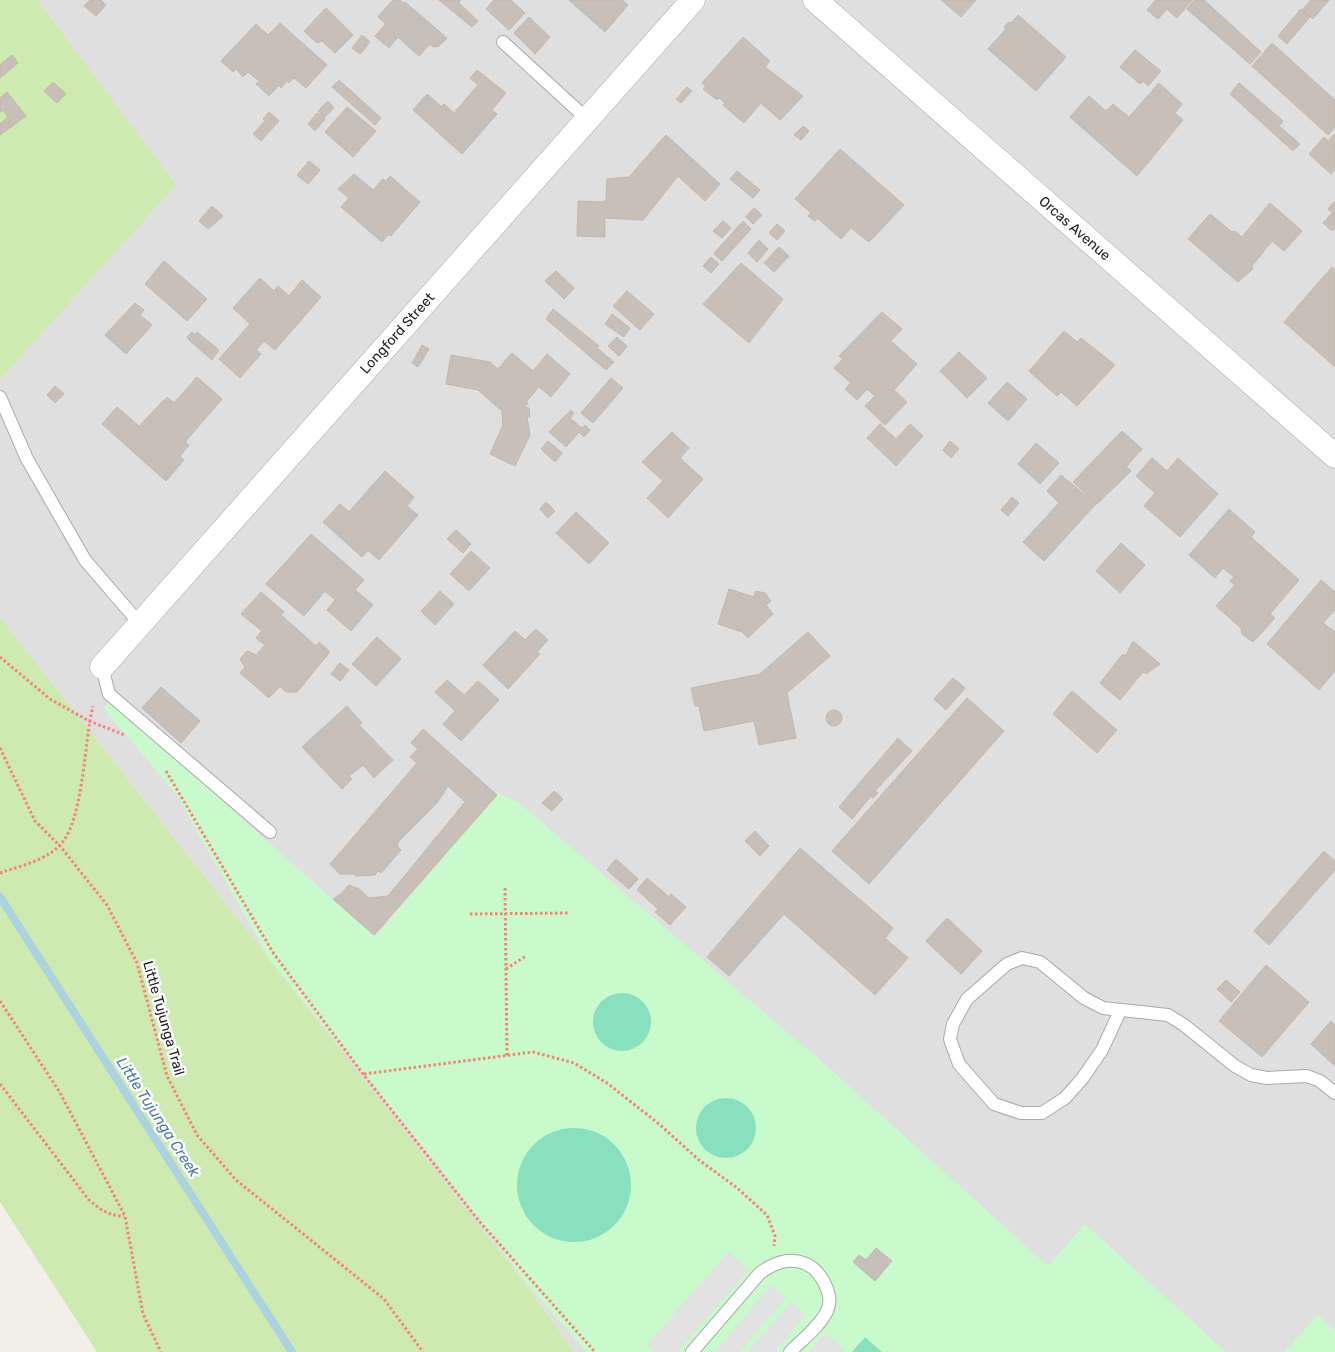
<svg xmlns="http://www.w3.org/2000/svg" width="1335" height="1352" viewBox="0 0 1335 1352" font-family="Rubik,sans-serif">
  <style>
    .residential { fill: #e0dfdf }
    .grass { fill: #cdebb0 }
    .park { fill: #c8facc }
    .pitch { fill: #88e0be }
    .parking { fill: #e2e2e2 }
    .lines { fill: none; stroke-linecap: round; stroke-linejoin: round }
    .stream { stroke: #aad3df; stroke-width: 8 }
    .building { fill: #c7bfb8; stroke: #c4b6ab }
    .service-casing { stroke: #a9a9a9; stroke-width: 14 }
    .minor-casing { stroke: #a9a9a9; stroke-width: 25 }
    .path { stroke: #fa8072; stroke-width: 3; stroke-dasharray: 2.5 2.5; stroke-linecap: butt }
    .service { stroke: #fff; stroke-width: 12 }
    .minor { stroke: #fff; stroke-width: 24 }
    .labels { text-anchor: middle; stroke-width: 5; stroke-linejoin: round; paint-order: stroke }
    .street-label { font-size: 14px; fill: #222; stroke: #fff }
    .water-label { font-size: 15px; font-style: italic; fill: #4a7aab; stroke: #fff }
  </style>
  <rect width="100%" height="100%" fill="#f2efe9"/>
  <path class="residential" d="M38 0H1335V1352H574L527 1286 0 617V380L175 185Z"/>
  <path class="grass" d="M0 0H38L176 185 0 380Z
    M0 617 527 1286 574 1352H97L0 1202Z"/>
  <path class="park" d="M109 700 375 937 498 793 518 802 828 1067 1048 1266 1085 1224 1226 1352H587L529 1286 419 1142 270 960 176 794 104 709Z
    M1318 1315 1335 1330V1352H1284Z"/>
  <path class="pitch" d="M593 1022a29 29 0 1 1 58 0a29 29 0 1 1-58 0Z
    M696 1128a30 30 0 1 1 60 0a30 30 0 1 1-60 0Z
    M517 1185a57 57 0 1 1 114 0a57 57 0 1 1-114 0Z
    M865 1337 882 1352H852Z"/>
  <path class="parking" d="M728 1252 749 1270 677 1352H654L647 1345Z
    M771 1285 786 1298 740 1352H714Z
    M791 1302 806 1315 774 1352H747Z
    M825 1333 844 1350 842 1352H809Z"/>
  <g class="lines">
    <path class="stream" d="M0 897 292 1352"/>
  </g>
  <path class="building" d="M90 0H101L106 5 96 16 84 6Z
    M393 0H400L404 3 405 2 447 38 439 46 433 47 430 44 419 56 398 37 389 48 375 36 386 24 378 17Z
    M439 0H460L459 3 478 21 472 27Z
    M494 0H511L525 13 509 30 486 9Z
    M569 0H622L628 5 605 32Z
    M941 0H976L961 17Z
    M1156 0H1192L1177 18 1167 9 1158 19 1147 10Z
    M1194 0H1204L1261 52 1250 64 1187 9Z
    M1311 0H1329L1313 19 1302 10Z
    M326 8 353 35 335 53 322 41 317 43 304 31Z
    M1301 9 1310 17 1287 44 1278 36Z
    M1018 15 1066 57 1036 91 988 49 1006 29 1004 27 1009 22 1011 23Z
    M529 17 550 37 535 54 514 33Z
    M280 23 327 65 306 88 294 78 289 83 287 81 281 88 279 85 269 96 256 84 259 81 248 72 243 77 236 69 233 72 221 61 256 24 268 35Z
    M362 35 370 42 360 54 352 48Z
    M743 37 770 61 765 67 803 96 780 120 761 103 744 123 723 105 725 103 719 98 717 100 703 89 706 86 702 83Z
    M1272 43 1335 100V127L1328 135 1252 66Z
    M1135 50 1161 71 1148 86 1143 81 1140 84 1120 67Z
    M12 55 18 63 0 78V65Z
    M477 70 506 93 492 110 497 114 462 154 413 110 427 94 442 107 444 104 454 113 478 85 470 78Z
    M339 80 381 118 375 125 332 87Z
    M53 82 66 94 57 103 44 91Z
    M1159 83 1182 104 1175 113 1183 120 1137 176 1070 117 1089 96 1106 111 1113 104 1129 117Z
    M1239 83 1283 121 1279 126 1300 144 1293 151 1230 94Z
    M687 87 692 91 681 103 676 99Z
    M7 92 26 116 0 135V124L8 117 3 110 0 112V98Z
    M328 101 334 108 324 118 318 111Z
    M347 107 376 131 353 157 325 132Z
    M269 112 279 121 261 141 253 134 265 121 263 119Z
    M317 113 325 119 315 131 308 124Z
    M803 126 809 131 801 140 794 135Z
    M1335 133V146L1329 140Z
    M666 135 720 184 705 201 678 176 643 220 605 218V237L577 236 578 201 603 202 606 200 607 179 629 177Z
    M1324 137 1335 147V169L1331 174 1309 154Z
    M840 149 904 205 869 242 851 228 841 239 817 218 815 221 808 216 811 213 795 199Z
    M309 161 320 170 308 184 297 175Z
    M737 171 760 190 753 198 730 179Z
    M354 174 373 190 383 179 386 181 390 176 420 202 391 236 389 234 382 242 341 207 349 198 338 189Z
    M1335 201V215L1328 209Z
    M1270 203 1302 231 1284 251 1272 241 1252 266 1253 269 1238 282 1188 239 1210 214 1232 232 1235 231 1242 237Z
    M212 206 223 216 208 229 199 221Z
    M754 208 762 215 753 224 746 217Z
    M1332 213 1335 216V227L1332 231 1323 223Z
    M723 221 731 228 722 238 713 231Z
    M743 221 751 229 722 261 714 254 715 252Z
    M777 224 785 231 777 240 769 233Z
    M759 240 768 249 757 262 748 253Z
    M779 247 789 256 774 272 764 263Z
    M711 257 719 264 711 273 703 266Z
    M164 261 207 299 187 321 145 284Z
    M741 263 783 299 749 343 703 304Z
    M1332 267 1335 270V367L1284 322Z
    M556 271 574 288 564 299 545 281Z
    M260 278 274 291 278 286 289 296 302 280 321 297 275 350 264 341 256 350 261 354 240 378 219 359 250 324 233 308Z
    M627 291 654 314 640 330 613 306Z
    M135 303 144 310 140 315 152 325 126 354 105 335Z
    M553 309 599 346 597 348 614 362 606 370 546 319Z
    M882 312 902 329 891 341 917 364 894 390 907 402 885 425 865 406 875 396 867 389 857 400 845 389 851 383 834 368 843 359 839 356Z
    M612 314 630 328 624 337 605 324Z
    M1064 331 1077 342 1081 338 1115 365 1077 406 1061 392 1057 396 1029 371Z
    M192 332 195 335 197 332 219 350 212 360 190 341 187 337Z
    M617 337 627 346 619 356 608 346Z
    M422 345 429 349 418 367 412 363Z
    M959 352 987 378 967 398 940 371Z
    M512 353 533 371 547 354 570 374 551 397 539 387 526 402 528 403 525 407 529 408 530 417H527L530 435 515 466 490 454 503 425 502 411 478 390 446 384 451 355 490 362 498 369Z
    M197 377 222 399 185 442 189 445 180 456 184 460 166 481 102 424 117 407 139 426 167 397 174 403Z
    M611 378 623 388 593 423 581 413Z
    M1007 382 1027 399 1008 421 988 403Z
    M55 386 64 394 55 403 47 395Z
    M571 410 574 413 570 418 582 428 585 425 590 430 584 437 579 432 566 447 549 432Z
    M880 424 896 439 910 424 923 436 896 466 867 438Z
    M1122 431 1142 449 1126 467 1131 471 1097 504 1073 482Z
    M672 432 689 448 680 458 703 479 668 518 647 498 663 481 642 462Z
    M548 441 562 453 555 462 541 449Z
    M950 441 959 449 951 458 943 450Z
    M1036 443 1059 463 1040 484 1018 464Z
    M1152 458 1167 471 1178 458 1218 494 1180 537 1144 506 1155 493 1136 476Z
    M385 471 414 497 407 506 418 515 379 560 368 550 362 557 323 522 340 504 349 512Z
    M1061 475 1096 504 1044 561 1023 542 1059 503 1047 491Z
    M1012 497 1019 503 1008 516 1001 510Z
    M546 502 555 511 548 518 540 509Z
    M1229 509 1255 532 1251 537 1299 580 1270 614 1275 618 1253 642 1242 634 1241 628 1216 606 1235 585 1230 581 1234 577 1223 568 1215 578 1189 555Z
    M576 512 609 543 589 564 556 533Z
    M456 530 471 544 463 553 447 539Z
    M311 534 364 580 355 590 373 605 351 631 327 610 335 600 325 591 304 616 266 584Z
    M1121 543 1145 565 1120 593 1096 571Z
    M471 551 490 568 469 591 450 574Z
    M1321 580 1335 592V610L1323 623 1335 632V671L1319 690 1267 644Z
    M729 589 754 597 756 591 765 593 771 601 766 605 773 614 748 638 742 632 718 624Z
    M440 591 454 604 435 625 421 611Z
    M261 592 284 612 281 615 316 646 319 642 330 652 297 692H286L280 686 269 698 240 673 245 667 240 659 247 651 256 655 265 645 256 638 262 631 241 614Z
    M536 629 548 640 537 652 540 654 508 689 483 665 515 631 525 640Z
    M808 632 830 656 787 693 796 738 759 745 754 721 704 731 699 706H695L691 688 760 674Z
    M377 637 401 659 376 686 352 664Z
    M1133 641 1160 664 1146 674 1143 672 1120 700 1100 683 1122 655H1126Z
    M340 663 349 670 340 681 331 674Z
    M953 678 965 688 946 710 934 699Z
    M447 680 464 695 478 681 499 700 461 741 443 724 455 711 435 692Z
    M161 687 200 721 181 743 142 708Z
    M1072 691 1117 730 1097 753 1053 714Z
    M967 698 1004 731 869 884 832 851Z
    M347 706 362 723 359 725 393 760 374 778 363 765 349 776 352 779 342 789 302 747Z
    M826 718a8 8 0 1 1 16 0a8 8 0 1 1-16 0Z
    M423 729 497 795 374 935 333 899 341 894 349 885 359 889 369 898 388 896 465 802 448 786 437 803 399 841 397 846 401 850 381 873 378 871 375 875 356 876 354 874H340L330 864 417 763 410 757 418 749 411 743Z
    M898 738 912 751 875 791 878 793 873 798 871 796 852 819 839 807Z
    M554 791 563 799 552 811 542 803Z
    M755 831 769 846 760 856 745 841Z
    M800 848 893 928 885 938 908 958 875 995 784 914 729 976 707 957Z
    M1324 851 1335 861V870L1269 945 1254 931Z
    M616 859 638 879 629 889 607 870Z
    M647 878 669 897 671 894 686 907 670 925 655 912 658 909 637 890Z
    M947 918 982 951 961 974 926 941Z
    M1266 965 1309 1002 1262 1057 1219 1021Z
    M1226 980 1240 992 1231 1002 1217 989Z
    M1331 1021 1335 1025V1066L1311 1044Z
    M876 1248 892 1261 875 1281 853 1262 859 1255 866 1260Z"/>
  <g class="lines">
    <defs>
      <path id="service" d="M503 42 587 119
        M0 397 27 459 85 560 140 624
        M102 667 109 694 270 832
        M1120 1011 1102 1050 1082 1079 1065 1098 1042 1113H1021L994 1104 959 1064 950 1039 953 1024 967 999 1007 964 1022 958 1040 962 1084 998 1103 1008 1168 1015 1184 1025 1235 1066 1251 1075 1267 1078 1307 1076 1320 1081 1335 1093
        M692 1352 760 1273C772 1264 788 1257 804 1263 820 1269 835 1295 827 1311 820 1326 802 1340 790 1352"/>
      <path id="minor" d="M815 0 1335 456
        M102 667 693 0"/>
    </defs>
    <use href="#service" class="service-casing"/>
    <use href="#minor" class="minor-casing"/>
    <path class="path" d="M0 657 50 699 89 721 125 735
      M0 748 35 821 60 846 107 905 137 963 167 1076 197 1135 236 1180 384 1299 423 1352
      M166 771 274 954 363 1074 479 1221 595 1352
      M0 873C20 866 44 861 59 846 84 823 84 740 93 706
      M505 888 507 1056
      M470 914 570 913
      M506 969 526 956
      M0 1001 59 1091 125 1216 143 1314 161 1352
      M364 1074 533 1052 574 1063 607 1083 659 1124 699 1160 736 1187 767 1215 775 1236 774 1246
      M0 1084 89 1200C101 1210 109 1216 124 1216"/>
    <use href="#service" class="service"/>
    <use href="#minor" class="minor"/>
  </g>
  <g class="labels">
    <g class="street-label">
      <text transform="translate(1075 228) rotate(41)" y="5">Orcas Avenue</text>
      <text transform="translate(397 333) rotate(-48)" y="5">Longford Street</text>
      <text transform="translate(164 1018) rotate(74)" y="5">Little Tujunga Trail</text>
    </g>
    <g class="water-label">
      <text transform="translate(158 1117) rotate(57)" y="5">Little Tujunga Creek</text>
    </g>
  </g>
</svg>
